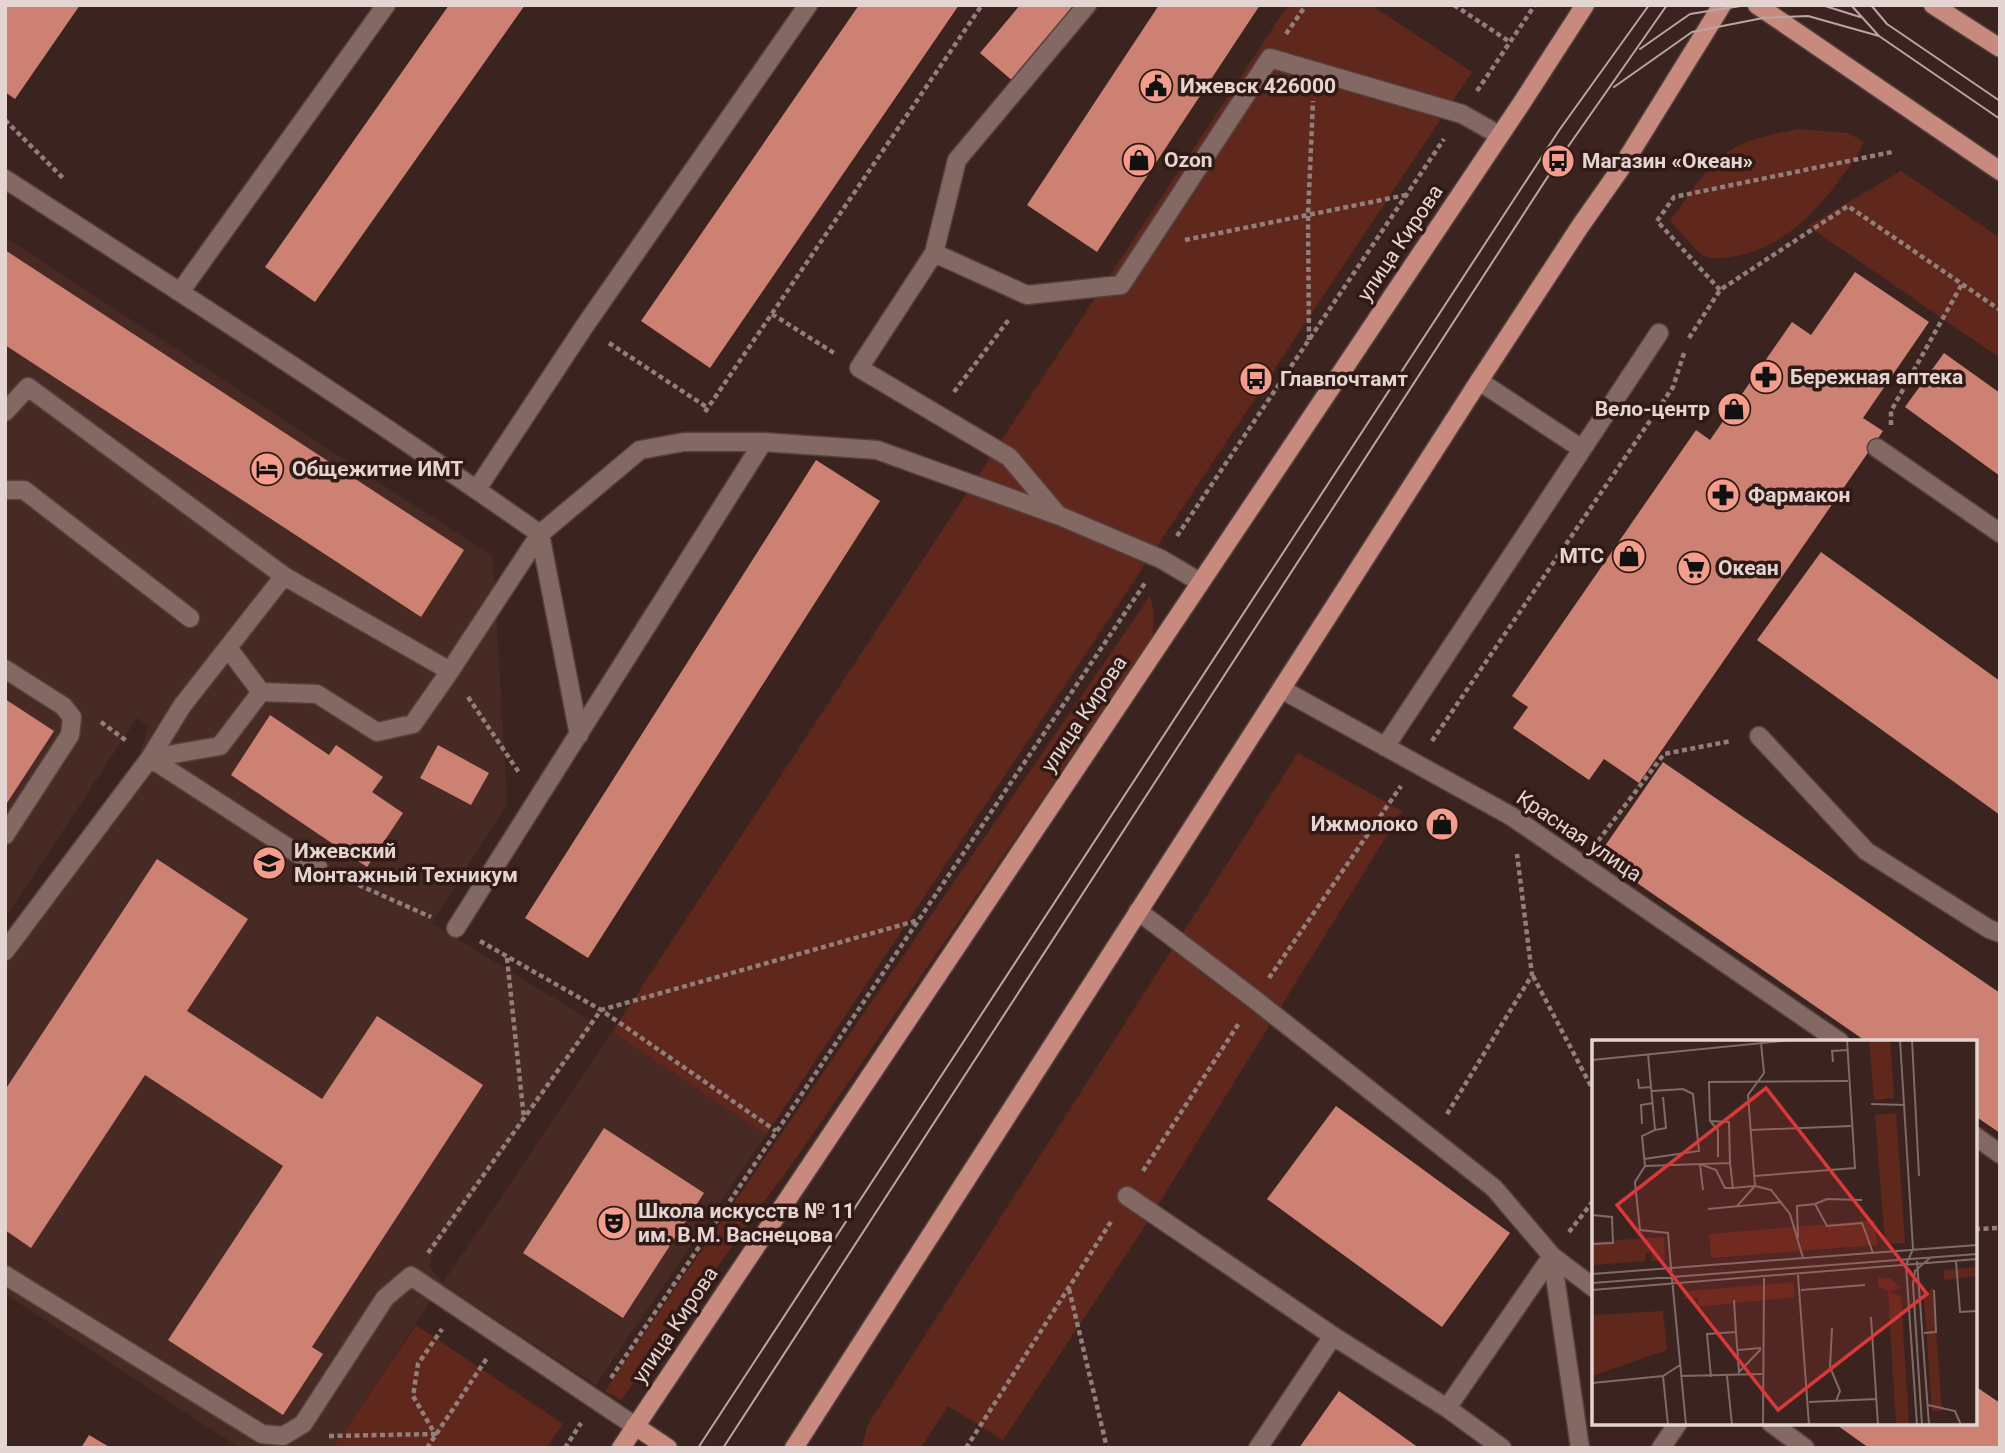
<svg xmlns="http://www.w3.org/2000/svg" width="2005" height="1453" viewBox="0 0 2005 1453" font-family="Roboto,sans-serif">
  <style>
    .built { fill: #482a24 }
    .green { fill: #60271d }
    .building { fill: #cc8173 }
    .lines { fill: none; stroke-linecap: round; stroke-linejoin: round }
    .minor-casing { stroke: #54413d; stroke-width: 21 }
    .major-casing { stroke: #54413d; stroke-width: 21 }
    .path { stroke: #927f7b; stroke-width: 4.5; stroke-dasharray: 5 3.5; stroke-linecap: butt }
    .minor { stroke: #846863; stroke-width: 18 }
    .major { stroke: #c88a7e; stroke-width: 18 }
    .tram { stroke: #b8a6a3; stroke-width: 2 }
    .labels { text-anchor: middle; stroke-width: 7; stroke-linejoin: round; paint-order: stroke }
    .poi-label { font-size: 21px; font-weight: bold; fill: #e5d5d2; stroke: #311a16; text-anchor: start }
    .street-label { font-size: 21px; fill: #e5d5d2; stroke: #311a16 }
    .inset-road { fill: none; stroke: #7f6b67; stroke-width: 2 }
    .view { fill: #d83939; fill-opacity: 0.15; stroke: #d83939; stroke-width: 3.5 }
    .inset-edge { fill: none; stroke: #e5d5d2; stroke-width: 3.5 }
  </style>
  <rect width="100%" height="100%" fill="#3b241f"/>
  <path class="built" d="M5 237 493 557 507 804 432 923 594 1023 432 1254 430 1267 443 1283 612 1032 766 1135 596 1385 442 1284 333 1448H240L5 1294V957L136 762 149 726 137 718 5 918Z"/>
  <path class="green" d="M1288 5H1371L1472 72 766 1135 612 1032Z
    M1799 129 1848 133 1864 142C1856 158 1845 172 1834 187 1807 221 1780 247 1736 256 1727 258 1713 260 1704 256 1696 251 1678 229 1670 221 1686 200 1701 173 1722 156 1744 139 1772 134 1799 129Z
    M1901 171 2000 238V358L1808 226Z
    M1150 596C1155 611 1154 623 1152 639L804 1147 621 1400 605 1391Z
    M1298 753 1402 811 1145 1226 1003 1440 948 1406 921 1448H862L867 1426Z
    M416 1325 563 1424 546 1448H333Z"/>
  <path class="building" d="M7 5H80L15 99 5 92V7Z
    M449 5H525L315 302 265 267Z
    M859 5H959L710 368 641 321Z
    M1020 5H1079L1014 82 980 53Z
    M1159 5H1260L1097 252 1027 205Z
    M5 250 464 550 421 617 5 345Z
    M1855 272 1929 322 1863 418 1883 431 1639 783 1604 759 1589 780 1513 728 1528 707 1512 696 1696 430 1710 440 1792 322 1811 335Z
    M1944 353 2000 393V476L1905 407Z
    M816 460 880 501 588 958 525 918Z
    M1821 552 2000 681V815L1757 640Z
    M5 699 54 731 5 806Z
    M270 715 329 755 336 745 383 777 372 792 403 813 367 867 231 775Z
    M438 745 489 773 471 805 420 778Z
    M1663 762 2000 993V1133L1975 1116V1042H1867L1598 856Z
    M157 859 248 919 187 1011 322 1099 377 1016 483 1085 312 1347 323 1354 283 1415 168 1340 283 1166 145 1075 31 1248 5 1230V1090Z
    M1336 1106 1510 1233 1442 1327 1267 1199Z
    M604 1128 704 1193 623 1318 523 1253Z
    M1975 1386 2000 1403V1448H1869L1834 1423H1975Z
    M1339 1391 1419 1448H1299Z
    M89 1435 111 1448H81Z"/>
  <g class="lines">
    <defs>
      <path id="minor" d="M5 179C185 295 365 411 540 534L640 450 684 442H763L877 450 1060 516 1161 559 1200 582
        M934 253 957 160 1087 5
        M180 292 386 5
        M1479 381 1582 449
        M5 412 28 387 284 576
        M1877 448 2000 533
        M477 489 584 327 808 5
        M5 490H24L190 618
        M1058 515 1009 457 859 368 934 253 1027 295 1121 285 1270 58 1462 114 1499 135
        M540 534 579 735
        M228 648 261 692
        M5 669 63 706 72 717 70 735 5 835
        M1281 689 1511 816 1840 1042
        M1759 736 1866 851 1989 929 2000 933
        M1385 747 1659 333
        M150 758 220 746 261 692 317 694 377 732 413 724 450 671
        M150 758 318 867
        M1138 911 1254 999 1494 1188 1552 1256 1594 1288
        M456 928 763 442
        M5 951 150 758 182 706 284 576 450 671 540 534
        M1975 1136 2000 1154
        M1127 1196 1333 1336
        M1552 1256 1580 1448
        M5 1275 262 1434 283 1436 303 1424 385 1298 411 1276 635 1426
        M1447 1408 1552 1256
        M1771 1423 1805 1448
        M1258 1448 1333 1336 1447 1408 1502 1448
        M1661 1448 1678 1423"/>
      <path id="major" d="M1757 5 2000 171
        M1933 5 2000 48
        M635 1426 668 1448
        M621 1448 1523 101 1585 5
        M794 1448 1479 381 1581 225 1621 168 1722 5"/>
    </defs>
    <use href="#minor" class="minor-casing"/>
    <use href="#major" class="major-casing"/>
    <path class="path" d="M1454 5 1510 42
      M1286 34 1306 5
      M1477 91 1535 5
      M5 120 64 179
      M1185 240 1406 195
      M1720 290 1657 221 1674 197 1892 152
      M772 314 834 353
      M1689 338 1720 290 1848 206 2000 310
      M1309 340 1308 215 1313 101
      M609 343 708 408
      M954 392 1010 318
      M705 412 982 5
      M1891 425V411L1962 284
      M1177 536 1444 139
      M468 697 520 774
      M101 722 128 742
      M1432 741 1673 387 1685 350
      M1598 841 1664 754 1731 741
      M343 878 431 917
      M480 941 601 1010 776 1131
      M507 958 524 1119
      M1533 976 1594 1092
      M1269 978 1401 786
      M1447 1114 1532 975 1517 854
      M1143 1171 1239 1023
      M1975 1229 2000 1228
      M1569 1232 1594 1200
      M428 1253 601 1010 919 920
      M1069 1289 1107 1448
      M611 1378 1145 583
      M329 1436 435 1434 413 1396 418 1364 442 1329
      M427 1448 487 1358
      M565 1448 581 1423
      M966 1448 1112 1220"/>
    <use href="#minor" class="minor"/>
    <use href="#major" class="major"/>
    <path class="tram" d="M1822 5 1860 17
      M1851 5 1879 36 2000 119
      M1871 5 1887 24 2000 101
      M1640 49 1690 14 1747 5
      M1614 87 1692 32 1763 18 1808 16 1879 36
      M698 1448 1560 129 1649 5
      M723 1448 1558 161 1667 5"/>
  </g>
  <defs>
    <symbol id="civic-disc" viewBox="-11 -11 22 22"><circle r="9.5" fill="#f49d8c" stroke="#311a16"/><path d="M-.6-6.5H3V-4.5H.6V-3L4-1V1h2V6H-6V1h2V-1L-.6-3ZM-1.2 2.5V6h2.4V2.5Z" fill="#111"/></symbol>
    <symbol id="shop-disc" viewBox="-11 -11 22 22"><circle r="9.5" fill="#f49d8c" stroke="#311a16"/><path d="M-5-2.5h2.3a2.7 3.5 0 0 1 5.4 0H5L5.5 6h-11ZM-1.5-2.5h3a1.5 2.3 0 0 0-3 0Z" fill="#111"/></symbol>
    <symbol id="bus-disc" viewBox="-11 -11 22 22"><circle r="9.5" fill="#f49d8c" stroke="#311a16"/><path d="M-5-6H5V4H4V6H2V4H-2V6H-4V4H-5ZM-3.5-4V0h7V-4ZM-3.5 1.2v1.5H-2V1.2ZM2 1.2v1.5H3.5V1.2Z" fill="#111"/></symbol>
    <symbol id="pharmacy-disc" viewBox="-11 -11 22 22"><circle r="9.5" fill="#f49d8c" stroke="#311a16"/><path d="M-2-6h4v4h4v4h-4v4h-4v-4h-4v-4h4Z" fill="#111"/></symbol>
    <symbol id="hotel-disc" viewBox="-11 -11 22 22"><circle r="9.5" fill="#f49d8c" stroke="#311a16"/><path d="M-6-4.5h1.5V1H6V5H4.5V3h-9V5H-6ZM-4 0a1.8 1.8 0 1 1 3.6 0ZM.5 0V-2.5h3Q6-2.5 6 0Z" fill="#111"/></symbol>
    <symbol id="supermarket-disc" viewBox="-11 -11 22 22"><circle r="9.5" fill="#f49d8c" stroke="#311a16"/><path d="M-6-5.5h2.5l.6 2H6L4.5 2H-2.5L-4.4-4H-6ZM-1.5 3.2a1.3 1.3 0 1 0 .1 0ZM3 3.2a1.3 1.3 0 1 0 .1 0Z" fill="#111"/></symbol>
    <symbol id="university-disc" viewBox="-11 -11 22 22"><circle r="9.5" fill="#f49d8c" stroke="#311a16"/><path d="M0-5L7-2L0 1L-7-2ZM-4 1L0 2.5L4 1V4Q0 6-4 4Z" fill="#111"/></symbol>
    <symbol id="theatre-disc" viewBox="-11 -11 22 22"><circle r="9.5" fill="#f49d8c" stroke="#311a16"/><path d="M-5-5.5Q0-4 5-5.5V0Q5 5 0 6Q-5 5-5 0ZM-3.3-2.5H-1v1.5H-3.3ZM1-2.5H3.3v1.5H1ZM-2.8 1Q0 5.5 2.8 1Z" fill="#111"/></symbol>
  </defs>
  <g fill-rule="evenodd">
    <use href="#civic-disc" x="1137" y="67" width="38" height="38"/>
    <use href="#shop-disc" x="1120" y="141" width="38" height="38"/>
    <use href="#bus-disc" x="1539" y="142" width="38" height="38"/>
    <use href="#pharmacy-disc" x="1747" y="358" width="38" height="38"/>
    <use href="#bus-disc" x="1237" y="360" width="38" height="38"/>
    <use href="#shop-disc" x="1715" y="390" width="38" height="38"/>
    <use href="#hotel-disc" x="248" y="450" width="38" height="38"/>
    <use href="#pharmacy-disc" x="1704" y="476" width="38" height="38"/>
    <use href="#shop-disc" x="1610" y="537" width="38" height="38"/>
    <use href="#supermarket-disc" x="1675" y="549" width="38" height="38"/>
    <use href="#shop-disc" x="1423" y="805" width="38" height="38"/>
    <use href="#university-disc" x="250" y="844" width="38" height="38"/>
    <use href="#theatre-disc" x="595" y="1204" width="38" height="38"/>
  </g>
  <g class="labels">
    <g class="poi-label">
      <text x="1180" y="93">Ижевск 426000</text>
      <text x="1164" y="167">Ozon</text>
      <text x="1582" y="168">Магазин «Океан»</text>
      <text x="1790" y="384">Бережная аптека</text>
      <text x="1280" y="386">Главпочтамт</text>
      <text x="1710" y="416" text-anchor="end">Вело-центр</text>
      <text x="292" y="476">Общежитие ИМТ</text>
      <text x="1748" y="502">Фармакон</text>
      <text x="1604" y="563" text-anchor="end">МТС</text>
      <text x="1718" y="575">Океан</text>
      <text x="1418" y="831" text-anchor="end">Ижмолоко</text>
      <text x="294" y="858">Ижевский<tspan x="294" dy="24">Монтажный Техникум</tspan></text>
      <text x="638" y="1218">Школа искусств № 11<tspan x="638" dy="24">им. В.М. Васнецова</tspan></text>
    </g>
    <g class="street-label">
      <text transform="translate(1400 243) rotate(-56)" y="7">улица Кирова</text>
      <text transform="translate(1084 714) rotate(-56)" y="7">улица Кирова</text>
      <text transform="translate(1579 836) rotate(34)" y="7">Красная улица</text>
      <text transform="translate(675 1325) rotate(-56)" y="7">улица Кирова</text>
    </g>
  </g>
  <g transform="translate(1592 1040)">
    <rect width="385" height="385" fill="#3b241f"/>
    <path d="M277 0H298L302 58 282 60ZM304 73 313 203 293 204 283 75ZM283 180 285 205 119 218 117 194ZM72 197 73 220 60 221 59 213H53V221L0 225V202ZM385 227V236L352 240V230ZM286 237 299 239 309 248 297 252 309 257 317 385H304L296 251 286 246ZM201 242 203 257 107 267 106 258 91 259 97 251ZM341 247 350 371H340L332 257ZM71 271 75 310 0 336V275Z" fill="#60271d"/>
    <path class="inset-road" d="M308 0 321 209M320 0 327 136M169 3 172 33 156 55 163 146 179 150 198 174 211 218M56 14 63 90 50 96 53 126 43 142 48 190 76 193 79 228M0 20 201 0M241 22 240 11 256 10M46 39 47 48 59 47M279 64 312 65M118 81 126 90V117M50 84 49 65 61 63M63 90 74 88 71 57M159 90 259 86M52 119 107 111 101 54 91 49 60 51M138 123 137 82 118 81 117 42 256 41M108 124 124 130 133 148H141M108 125 111 150M53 126 138 123 141 148 163 146M162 136 263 128 255 0M223 164 235 159 270 160M145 166 162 147M116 169 190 162M0 175 20 177 21 203 0 204M206 198 205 166 223 164 235 186 270 183 281 213M321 209 314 225 325 385M325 221 337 385M364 221 368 272 385 271M79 228 94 385M0 234 385 205M206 235 217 385M0 243 385 214M0 250 385 219M209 250 273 245M142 260 144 292M279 277 286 385M240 288 238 327 248 351 244 361M332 293 344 292 342 250M146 310 169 308M146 333 169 309M71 336 76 385M89 336 170 334M135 336 140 385M119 337 115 294 144 292 147 332M0 343 71 336 88 325M217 362 284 359M336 365 363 371 369 385M8 385H31M171 385 172 238M330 385 321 244 323 231 339 217"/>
    <path class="view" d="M174 48 335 254 186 370 25 165Z"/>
    <rect width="385" height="385" class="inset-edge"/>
  </g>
  <rect width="2005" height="1453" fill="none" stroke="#e5d5d2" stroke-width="14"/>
</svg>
